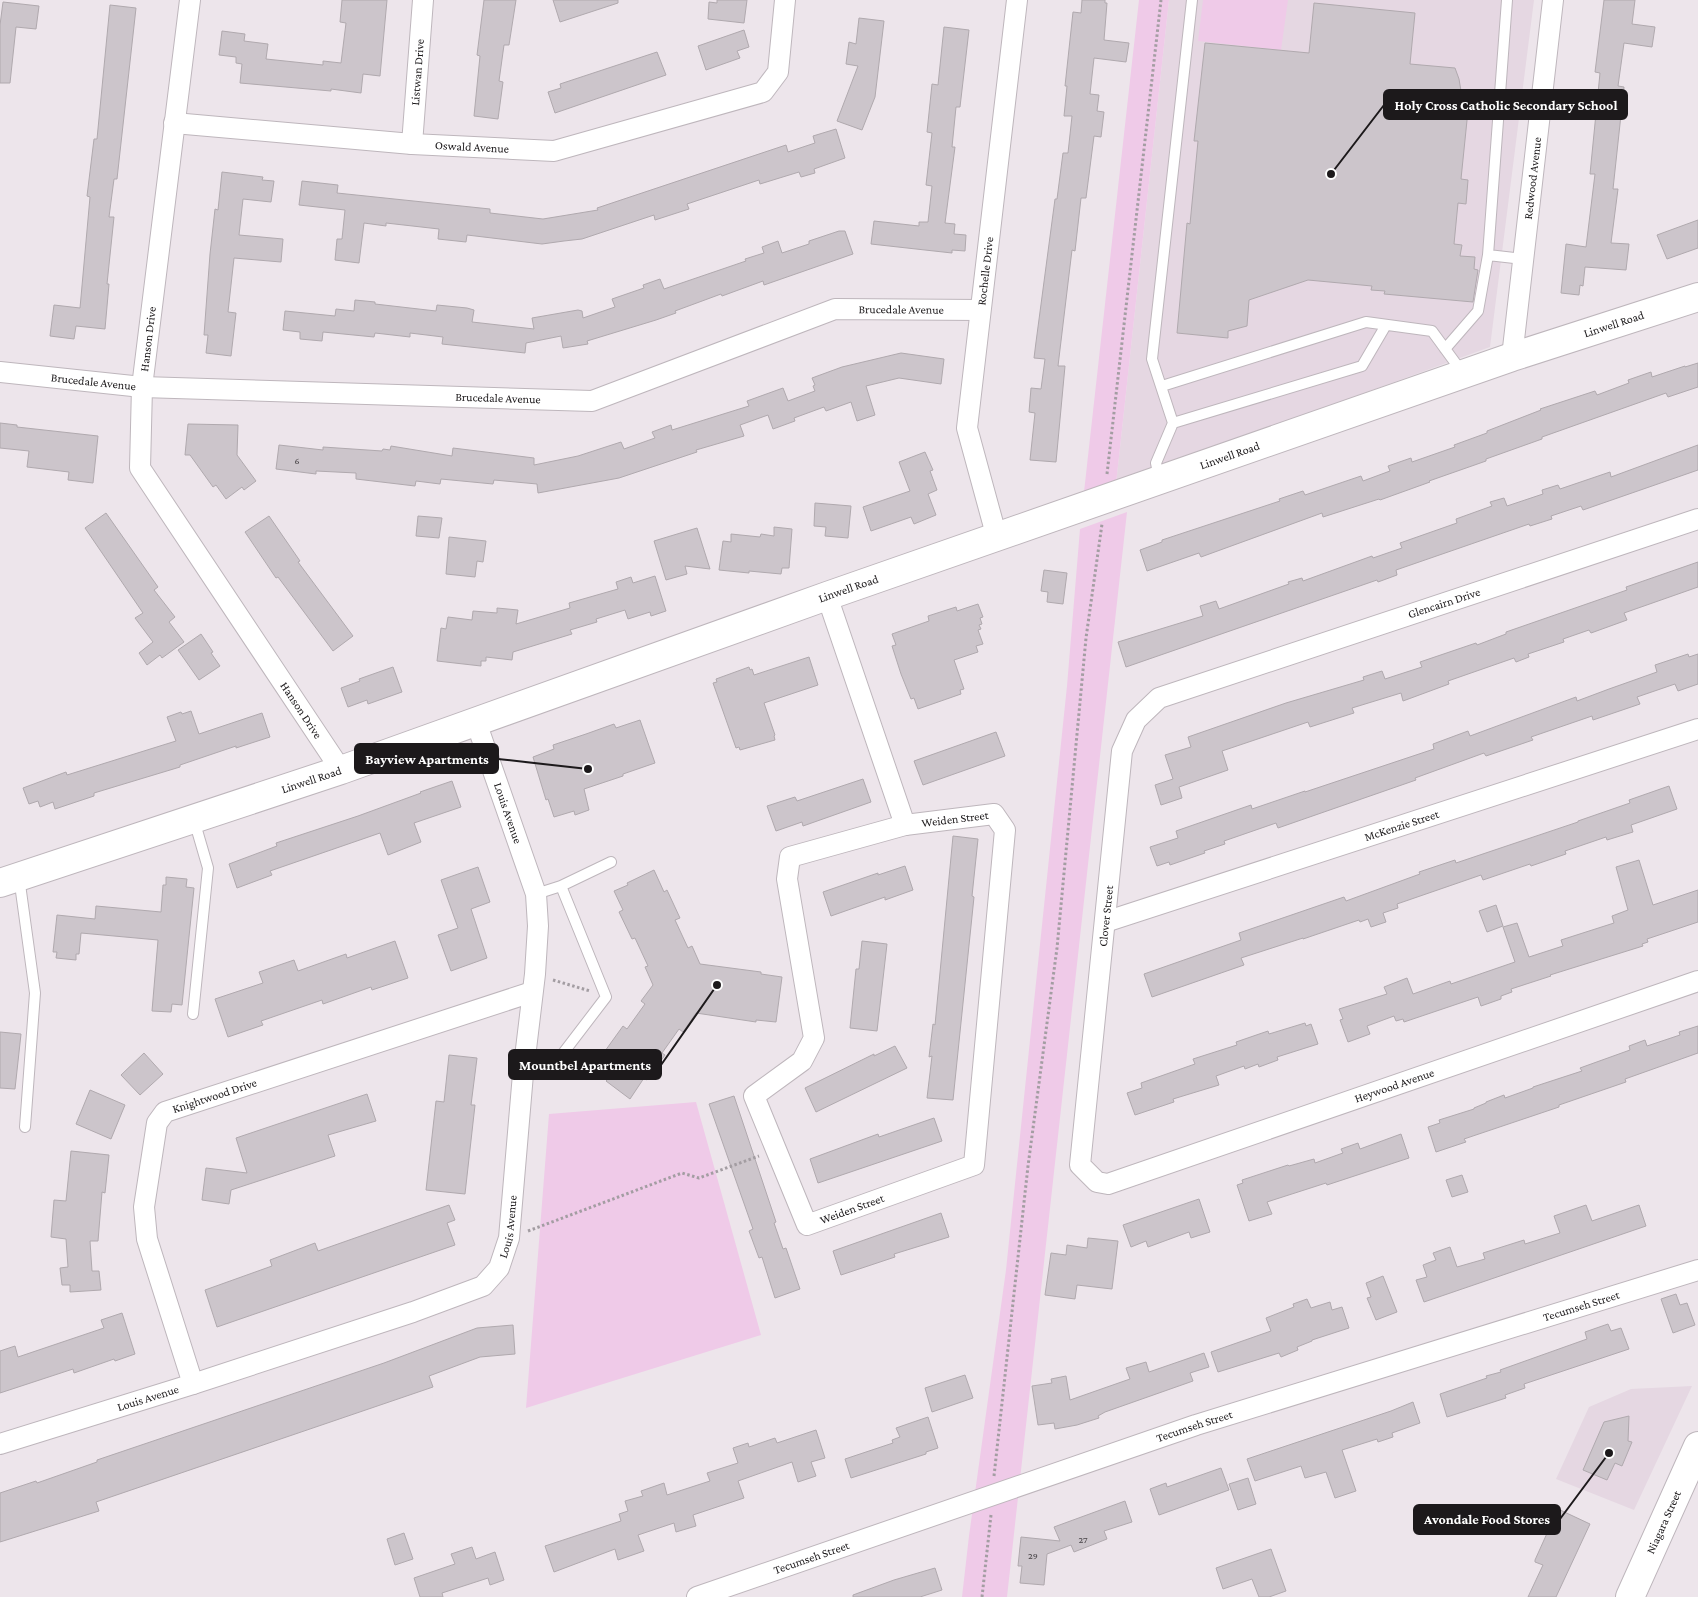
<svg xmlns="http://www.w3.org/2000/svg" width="1698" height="1597" viewBox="0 0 1698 1597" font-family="'Crimson Pro',serif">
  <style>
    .built { fill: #e5d7e2 }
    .green { fill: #efcae8 }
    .building { fill: #ccc5cb; stroke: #b0a9ae }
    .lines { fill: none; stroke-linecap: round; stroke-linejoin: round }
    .service-casing { stroke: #beb6bc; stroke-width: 12 }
    .minor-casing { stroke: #beb6bc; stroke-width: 22 }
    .secondary-casing { stroke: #beb6bc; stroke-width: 30 }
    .path { stroke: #a39da2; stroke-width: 3; stroke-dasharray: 2.5 2.5; stroke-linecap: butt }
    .service { stroke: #fff; stroke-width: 10 }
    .minor { stroke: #fff; stroke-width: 20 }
    .secondary { stroke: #fff; stroke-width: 28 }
    .labels { text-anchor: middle; stroke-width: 4; stroke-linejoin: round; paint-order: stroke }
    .number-label { font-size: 10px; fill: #484447 }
    .street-label { font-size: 12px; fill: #1c191b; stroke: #fff }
    .leader { fill: none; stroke: #1c191b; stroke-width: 2 }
    .callout-dot { fill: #1c191b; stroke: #fff; stroke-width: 2 }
    .callout { fill: #1c191b; stroke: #1c191b; stroke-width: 2 }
    .callout-label { font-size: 14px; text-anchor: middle; font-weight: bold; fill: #fff }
  </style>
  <rect width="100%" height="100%" fill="#ede5eb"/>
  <path class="built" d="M1169 0H1534L1490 347 1116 484Z
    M1692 1386 1634 1510 1556 1479 1589 1407 1631 1389Z"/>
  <path class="green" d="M1139 0H1169L1116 484 1084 492Z
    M1203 0H1288L1281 50 1198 41Z
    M1127 512 1007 1597H962L969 1536 1006 1270 1067 686 1080 529Z
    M696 1102 761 1335 526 1408 549 1114Z"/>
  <path class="building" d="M342 0H387L380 76 363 74 361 93 331 89V91L240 83 242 64 236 63V57L219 55 222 31 245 34 244 41 268 44 266 59 323 65V61L341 63 346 23 340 22Z
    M484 0H516L509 45H504L499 81 503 82 498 119 474 116 480 56 477 55Z
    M553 0H618V3L560 22Z
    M717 0H747L744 23 708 19 709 2 717 3Z
    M1082 0H1105V3H1107L1104 40 1129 43 1126 62 1094 58 1090 94 1099 95 1097 111 1104 112 1101 137 1094 136 1086 198H1081L1075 251 1072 250 1058 366H1065L1056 462 1030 460 1035 413 1029 412 1031 388 1041 389 1045 359 1034 358 1036 342 1055 199H1057L1063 153H1068L1072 116H1064L1067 86H1065L1073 12 1081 13Z
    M1604 0H1635L1632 24 1655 27 1652 47 1624 43 1618 86 1624 87 1613 189H1618L1611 243 1629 244 1626 270 1585 267 1583 286 1580 285 1579 295 1561 293 1566 244 1586 247 1595 174H1590L1600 73 1595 72Z
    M3 2 39 6 36 29 16 27 10 83H0V25Z
    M1314 3 1415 13 1410 64 1455 68 1459 79 1461 91H1470L1461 179 1468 180 1466 204 1458 203 1454 244 1462 245 1460 256 1475 257 1474 269 1478 270 1473 302 1384 294 1385 291 1371 290 1372 286 1308 280 1249 300 1247 326 1228 331V338L1177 333 1187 223 1190 224 1198 141H1194L1205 43 1309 53Z
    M110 5 136 8 117 179H114L109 217H114L107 284H109L105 329 76 326 74 339 50 336 54 305 80 308 90 197 87 196 94 139H97Z
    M859 18 884 21 875 97 862 130 837 121 858 66 846 64 849 42 856 44Z
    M944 27 969 30 960 107H956L952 147H955L945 223 955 224 954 234 966 235 965 251 952 250V253L871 244 874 221 919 226V222H928L932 186 926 185 932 133 927 132 932 84 938 85Z
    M744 30 749 47 737 51 740 58 706 70 698 46Z
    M657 52 666 75 555 113 548 92 561 88 560 84Z
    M836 129 845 158 814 169 815 173 801 177 799 172 760 184 759 180 687 204 689 209 655 220 654 215 582 239 564 241 542 244 467 235 466 242 438 239 439 229 386 223V226L364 223 359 263 335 260 337 239H342L345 210 299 205 302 181 338 185 337 193 490 209V213L543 219 598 210 597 208 786 145 788 152 815 143 813 136Z
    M222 172 263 177 262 180 274 181 271 202 243 199 239 235 283 239 281 262 234 258 228 312 236 313 231 356 206 353 208 335H204L210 254 215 209 218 210Z
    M1698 220V248L1667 259 1657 235Z
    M839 231H845L853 254 764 285 763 281 722 296 721 294 675 311 676 313 656 320 587 341 588 344 563 348 561 336 526 343 525 353 442 344 443 337 410 333V337L375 333 374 337 323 332 322 341 300 339V332L283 330 285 311 335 316 336 309 354 311 355 300 375 302V304L436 311 437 305 467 308 474 310 472 322 534 329 532 318 578 310 582 311 583 318 615 307 612 299 644 288 643 285 660 279 664 289 746 261 745 259 764 253 762 247 778 241 782 253 809 244V241Z
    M901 353 944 359 941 384 899 378 866 386 875 415 857 421 851 402 826 411 824 407 794 418 795 421 773 429 768 415 740 425 744 436 696 450 697 452 619 478 538 493 537 484 494 480 493 484 441 479 440 484 416 481 415 486 356 479V473L316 471V474L276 469 279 445 323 450V447L382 451 383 449 390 450 391 446 452 456 453 448 534 458V465L578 456 621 442 624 449 655 438 652 432 671 425 672 430 749 406 747 401 783 388 788 401 815 391 813 386 815 385 812 378 842 367Z
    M1698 363V387L1668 397 1666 393 1542 437V439L1486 459V461L1429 481 1430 482 1380 500 1379 499 1323 517 1322 513 1201 557 1199 553 1147 571 1140 550 1162 542V540L1280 501 1279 499 1303 491 1305 495 1361 476 1363 481 1390 471 1388 466 1411 458 1412 462 1455 447 1454 445 1487 433V431L1541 410 1540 409 1595 391 1597 395 1629 383 1628 380 1651 372 1652 377 1685 366V367Z
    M0 423 17 425V427L98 436 93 483 68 480 69 472 27 467 29 451 0 448Z
    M188 424 238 425 237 455 256 481 244 490 242 487 226 499 216 485 213 487 190 455H185Z
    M1698 445V470L1583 510 1581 506 1551 516 1552 519 1530 526 1529 524 1396 570 1397 575 1378 582 1377 580 1126 667 1118 642 1203 616 1200 606 1216 601 1219 609 1289 584 1288 582 1302 578 1303 581 1372 556 1373 558 1402 548 1400 543 1457 523 1456 519 1492 506 1490 502 1504 498 1507 506 1543 494 1542 490 1558 485 1560 489 1610 472 1611 477Z
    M925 452 933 470 930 471 937 490 928 494 936 515 914 524 911 517 871 531 863 507 910 491 899 462Z
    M815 503 851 506 848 538 825 536 826 527 814 526Z
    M106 513 158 587 154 590 175 617 169 622 184 642 162 658 160 655 147 665 139 653 153 642 135 618 143 613 85 528Z
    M269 516 300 561 298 562 353 636 333 651 278 577 276 578 245 532Z
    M418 516 442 518 439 538 416 536Z
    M774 527 792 529 789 568H782L781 574 749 571V573L719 570 723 541 731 542V534L760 537 761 534 774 536Z
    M697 528 710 569 685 566 687 574 666 580 654 541Z
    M449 537 486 541 483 562 477 561 475 577 446 574Z
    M1698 562V587L1624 613 1627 620 1591 633 1589 630 1563 639 1564 642 1528 654 1529 657 1516 662 1514 658 1448 681 1449 684 1403 701 1401 693 1352 708 1354 713 1310 727 1308 722 1222 751 1228 770 1179 787 1182 798 1161 805 1155 785 1173 779 1165 755 1191 747 1188 737 1286 703 1364 680 1363 677 1382 671 1385 679 1422 667 1420 662 1476 643 1477 645 1506 634V632L1627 590 1626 587Z
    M1044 570 1067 573 1063 604 1047 602 1048 592 1041 591Z
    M655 576 666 611 651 616 650 612 628 619 625 610 596 619 597 622 570 630 572 634 513 652 512 660 486 657V661H481V666L437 661 441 628 446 629 448 617 472 620 473 611 497 613V608L518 610 516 624 570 608 569 603 618 589 616 582 631 577 633 583Z
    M978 604 983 617 980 618 982 624 979 625 981 629 978 630 983 644 976 646 978 652 954 660 964 689 960 690 961 694 918 709 914 698 911 699 901 674 892 646 896 645 892 634 929 621 928 616 956 607 957 611Z
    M201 634 213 652 211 653 220 666 199 680 178 650Z
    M1688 654 1689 657 1698 654V684L1678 691 1675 684 1637 697 1640 704 1593 720 1592 716 1531 737 1533 740 1486 756 1484 753 1415 778 1416 780 1278 828 1276 823 1224 841 1225 844 1204 851 1205 853 1170 865 1169 862 1157 866 1150 847 1178 838 1176 831 1251 805 1252 809 1305 791V792L1434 749 1433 744 1468 731 1470 736 1576 697 1577 701 1609 689 1657 672 1655 665Z
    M809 657 818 685 764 703 775 735 774 736 775 740 740 750 739 747 736 748 713 683 717 682 716 679 749 667 750 670 752 669 754 675Z
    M393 667 402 692 368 704 367 700 348 707 341 688 360 681 359 679Z
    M191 711 199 734 262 713 270 737 236 748V746L180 765V767L94 793V796L55 809 53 802 40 807 38 801 29 804 23 788 66 772 67 775 176 741 167 717 181 712 182 714Z
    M640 720 655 763 623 774V776L584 789 589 810 575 815 574 811 554 817 548 799 546 800 533 757 554 749 553 745 586 734 614 724 616 728Z
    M996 732 1005 756 923 785 914 761Z
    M863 779 871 802 803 826 802 822 776 831 767 806 795 797 797 801Z
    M452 781 461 807 414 823 421 842 388 855 380 833 270 871 272 875 237 888 229 864 277 846 276 843 358 816 421 793 420 792Z
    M1669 786 1677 809 1631 825 1633 832 1607 840 1606 837 1565 851 1566 854 1531 866 1530 864 1483 880 1481 875 1397 904 1398 908 1383 913 1386 922 1371 927 1368 919 1360 922 1359 920 1303 939V938L1241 958 1244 965 1152 997 1144 974 1241 940 1239 933 1344 897 1346 901 1420 874 1419 872 1455 860 1456 863 1578 822V821L1630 803 1629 800Z
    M953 836 978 839 972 896 974 897 953 1100 927 1098 932 1056 929 1057 933 1024 935 1025Z
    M1639 860 1653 905 1698 890V922L1647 939 1648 942 1642 944 1643 946 1550 975 1551 976 1511 989 1512 992 1501 996V999L1481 1006 1478 997 1404 1022 1403 1019 1396 1021 1394 1016 1367 1026 1370 1034 1348 1042 1340 1020 1343 1019 1339 1009 1387 994 1384 987 1407 978 1413 994 1450 981 1451 984 1515 962 1503 927 1517 923 1529 957 1563 946 1561 940 1614 923 1612 916 1628 910 1616 867Z
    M905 866 913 890 885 900V897L831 916 823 892 878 873V875Z
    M478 867 490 902 471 909 487 958 451 971 438 935 458 928 441 880Z
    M654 870 664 892 667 890 680 918 675 920 688 948 692 946 700 964 761 972V974L782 977 776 1022 756 1020V1022L696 1013 683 1032 679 1029 662 1053 665 1055 647 1080 644 1078 630 1099 606 1081 609 1078 597 1069 608 1053 605 1051 623 1026 627 1029 645 1004 641 1001 653 985 645 967 648 966 635 938 632 939 619 912 623 910 614 891 628 885 627 883Z
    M166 877 187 879 186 887 194 888 182 1005 172 1004 171 1012 152 1011 158 940 81 933 79 954H76V960L56 958 57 952H53L57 915 95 919 96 906 161 912 163 885H166Z
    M1496 905 1503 926 1487 932 1479 911Z
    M395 941 408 978 372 990 371 987 323 1004 322 1000 261 1021 263 1025 228 1037 215 999 263 983 259 972 294 960 298 971 346 954 347 958Z
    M862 941 887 944 877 1031 850 1028 856 969H859Z
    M1305 1023 1306 1026 1311 1024 1318 1044 1277 1057 1278 1060 1259 1067 1258 1064 1245 1069 1244 1066 1216 1076 1219 1085 1173 1099 1174 1102 1135 1115 1127 1093 1142 1088 1141 1083 1195 1064 1193 1059 1237 1045 1236 1042 1268 1031 1269 1034Z
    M1698 1026V1053L1625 1079 1626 1082 1559 1105V1107L1464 1139 1466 1142 1436 1152 1428 1127 1440 1123 1439 1120 1474 1109V1108L1486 1103V1102L1504 1095 1505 1098 1533 1088V1087L1582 1071 1580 1068 1630 1050 1629 1046 1645 1040 1647 1046 1680 1035 1679 1032Z
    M0 1032 21 1034 15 1089 0 1088Z
    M895 1046 907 1068 816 1112 805 1088 874 1054V1056Z
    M144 1053 163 1074 140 1095 121 1075Z
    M449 1055 477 1058 471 1105H475L465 1194 426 1190 436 1101 444 1102Z
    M90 1090 125 1105 111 1139 76 1124Z
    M367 1094 376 1121 328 1135 335 1156 231 1190 229 1204 202 1200 206 1168 247 1173 236 1138Z
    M734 1096 776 1222 774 1223 783 1249 786 1248 800 1289 775 1298 762 1257 759 1258 749 1231 753 1229 709 1104Z
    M934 1118 942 1141 818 1183 810 1159 878 1134 879 1137Z
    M1401 1134 1409 1158 1327 1185 1326 1183 1267 1202 1272 1214 1249 1221 1237 1185 1243 1183 1242 1180 1288 1165 1289 1166 1314 1159 1315 1163 1343 1153 1341 1149 1358 1143 1360 1149Z
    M71 1151 109 1155 105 1193 102 1192 98 1241H90L92 1271H99L101 1290 70 1292V1285H62L60 1268 68 1267 66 1239 51 1237 54 1200 66 1201Z
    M1462 1175 1468 1192 1452 1197 1446 1180Z
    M1199 1199 1210 1232 1191 1238 1189 1232 1148 1247 1146 1241 1131 1247 1123 1225Z
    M449 1205 455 1220 447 1223 455 1245 217 1327 205 1290 272 1266 270 1260 315 1243 318 1251Z
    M1586 1205 1592 1221 1639 1205 1646 1226 1424 1302 1416 1280 1427 1277 1423 1265 1436 1260 1433 1253 1450 1247 1457 1267 1485 1259 1483 1253 1524 1240 1525 1244 1560 1233 1554 1216Z
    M941 1213 949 1237 894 1254 895 1257 841 1275 833 1251Z
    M1088 1238 1118 1241 1112 1289 1077 1285 1075 1299 1045 1295 1051 1253 1066 1255 1067 1245 1087 1248Z
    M1383 1276 1397 1312 1376 1320 1367 1298 1371 1297 1366 1283Z
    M1676 1294 1680 1305 1687 1303 1695 1325 1673 1333 1661 1299Z
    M1307 1299 1311 1308 1330 1302 1332 1310 1342 1307 1349 1328 1312 1340V1341L1297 1347 1298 1350 1281 1357 1279 1353 1218 1372 1211 1352 1271 1331 1266 1318 1294 1307 1293 1304Z
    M122 1313 135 1354 115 1361 114 1359 74 1373 73 1369 0 1393V1351L15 1346 18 1357 104 1328 101 1320Z
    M1608 1324 1611 1331 1621 1328 1629 1349 1524 1384 1525 1388 1505 1395 1506 1398 1447 1417 1440 1394 1487 1378 1486 1376 1501 1372 1500 1370 1587 1339 1585 1332Z
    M513 1325 515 1354 480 1357 429 1376 433 1387 96 1502 99 1511 0 1542V1493L36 1481 37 1483 97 1462V1460L384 1363 477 1328Z
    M1204 1353 1209 1367 1190 1373 1193 1381 1105 1412 1098 1416 1099 1418 1077 1425 1055 1429 1054 1423 1038 1425 1032 1386 1052 1383 1051 1379 1066 1376 1070 1400 1130 1379 1126 1368 1146 1362 1149 1372Z
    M965 1375 973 1398 932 1412 925 1388Z
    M1413 1402 1420 1423 1392 1433 1393 1437 1378 1442 1377 1439 1342 1450 1356 1491 1335 1498 1326 1472 1305 1478 1301 1466 1255 1481 1247 1459 1391 1411Z
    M1629 1416 1628 1441 1632 1442 1622 1466 1615 1463 1607 1480 1583 1470 1604 1422Z
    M928 1417 938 1448 926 1452V1454L851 1478 845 1459 893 1443 892 1440 900 1437 896 1428Z
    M816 1430 825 1458 811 1462 816 1476 798 1482 792 1462 738 1481 744 1498 693 1515 696 1526 676 1532 674 1523 638 1535 644 1551 618 1560 615 1549 554 1572 545 1546 621 1521 619 1514 628 1511 625 1501 643 1496 641 1491 664 1483 667 1495 710 1481 707 1473 738 1463 733 1448 748 1443 749 1447 775 1438 777 1443Z
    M1221 1468 1229 1490 1159 1515 1150 1489 1166 1483 1167 1487Z
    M1248 1478 1256 1504 1238 1510 1229 1484Z
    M1125 1501 1132 1522 1104 1531 1107 1539 1074 1552 1071 1545 1047 1554 1044 1585 1020 1583 1022 1566H1018L1021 1537 1060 1541 1054 1527Z
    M1558 1509 1590 1524 1556 1597H1528L1543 1565 1535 1562V1560Z
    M404 1533 413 1559 395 1565 387 1539Z
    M472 1547 476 1559 495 1552 504 1580 490 1585 488 1578 442 1593 443 1597H420L414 1578 455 1564 451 1554Z
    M1271 1549 1286 1591 1269 1597H1259L1252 1579 1223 1589 1216 1568Z
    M935 1568 942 1590 920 1597H853V1595L894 1580Z"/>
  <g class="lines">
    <defs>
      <path id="service" d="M1192 0 1152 359 1173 423 1362 366 1386 325
        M1488 255 1507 0
        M1445 349 1478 311 1488 255 1523 259
        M1162 386 1366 322 1432 331 1462 372
        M1159 478 1156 463 1173 423
        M19 877 35 993 25 1127
        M536 894 561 886 611 862
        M193 1014 208 868 194 820
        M523 1074 551 1069 606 997 561 886"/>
      <g id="minor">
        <path id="s1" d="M190 0 142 387 140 468 341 770"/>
        <path id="s2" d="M174 123 412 144 554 151 763 92 778 72 785 0"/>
        <path id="s3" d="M412 144 423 0"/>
        <path id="s4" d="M1512 357 1553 0"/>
        <path id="s5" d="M0 372 142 387 592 401 835 309 980 310"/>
        <path id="s6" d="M1698 519 1159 698 1136 720 1122 751 1080 1165 1097 1182 1108 1184 1698 981"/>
        <path id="s7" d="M997 538 967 428 1017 0"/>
        <path d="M827 596 905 825"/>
        <path d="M994 814 1005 830 974 1165 807 1225 754 1096 802 1061 814 1038 787 879 790 857 905 825Z"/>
        <path id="s8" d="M1105 922 1698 729"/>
        <path id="s9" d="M193 1384 147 1239 144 1207 157 1123 165 1112 532 992"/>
        <path id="s10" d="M0 1444 193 1384 413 1312 483 1286 499 1268 509 1238 523 1074 535 974 538 926 536 894 476 722"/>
        <path id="s11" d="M697 1597 1196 1425 1698 1270"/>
      </g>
      <g id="secondary">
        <path id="s12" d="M0 883 341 770 827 596 1512 357 1698 297"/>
        <path id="s13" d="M1630 1597 1698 1446"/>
      </g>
    </defs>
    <use href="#service" class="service-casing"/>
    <use href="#minor" class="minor-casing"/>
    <use href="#secondary" class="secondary-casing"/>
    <path class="path" d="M1107 474 1161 0
      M553 980 590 991
      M528 1231 682 1173 699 1178 759 1156
      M994 1476 1028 1166 1057 948 1086 638 1102 524
      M982 1597 991 1515"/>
    <use href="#service" class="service"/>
    <use href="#minor" class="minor"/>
    <use href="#secondary" class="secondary"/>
  </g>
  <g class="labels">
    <g class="number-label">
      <text x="297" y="464">6</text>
      <text x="1083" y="1543">27</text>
      <text x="1033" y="1559">29</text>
    </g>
    <g class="street-label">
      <text dy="4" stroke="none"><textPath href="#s3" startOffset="72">Listwan Drive</textPath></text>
      <text dy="4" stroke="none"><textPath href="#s2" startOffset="299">Oswald Avenue</textPath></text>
      <text dy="4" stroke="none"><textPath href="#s4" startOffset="180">Redwood Avenue</textPath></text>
      <text dy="4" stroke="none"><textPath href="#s7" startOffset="272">Rochelle Drive</textPath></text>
      <text dy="4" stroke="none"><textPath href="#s5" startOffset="919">Brucedale Avenue</textPath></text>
      <text dy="4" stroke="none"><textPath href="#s12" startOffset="1708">Linwell Road</textPath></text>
      <text transform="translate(148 339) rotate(-83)" y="4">Hanson Drive</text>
      <text dy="4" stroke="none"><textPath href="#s5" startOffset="94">Brucedale Avenue</textPath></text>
      <text dy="4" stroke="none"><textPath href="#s5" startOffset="499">Brucedale Avenue</textPath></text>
      <text dy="4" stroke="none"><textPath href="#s12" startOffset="1302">Linwell Road</textPath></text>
      <text dy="4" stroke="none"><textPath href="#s12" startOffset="898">Linwell Road</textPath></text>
      <text transform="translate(1444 603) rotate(-18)" y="4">Glencairn Drive</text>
      <text dy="4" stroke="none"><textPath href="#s1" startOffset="762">Hanson Drive</textPath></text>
      <text dy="4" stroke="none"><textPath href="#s12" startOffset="328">Linwell Road</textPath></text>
      <text transform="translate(508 813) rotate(71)" y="4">Louis Avenue</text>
      <text transform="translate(955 819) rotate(-7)" y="4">Weiden Street</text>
      <text dy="4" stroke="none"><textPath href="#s8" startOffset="312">McKenzie Street</textPath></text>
      <text transform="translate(1106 916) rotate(-84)" y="4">Clover Street</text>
      <text dy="4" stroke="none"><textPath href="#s6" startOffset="1388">Heywood Avenue</textPath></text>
      <text dy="4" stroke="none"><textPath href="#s9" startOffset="335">Knightwood Drive</textPath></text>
      <text transform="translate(852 1209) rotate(-20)" y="4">Weiden Street</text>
      <text dy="4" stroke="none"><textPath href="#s10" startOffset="575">Louis Avenue</textPath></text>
      <text dy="4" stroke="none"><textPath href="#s11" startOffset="931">Tecumseh Street</textPath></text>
      <text dy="4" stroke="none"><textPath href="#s10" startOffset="155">Louis Avenue</textPath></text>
      <text dy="4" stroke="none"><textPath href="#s11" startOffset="526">Tecumseh Street</textPath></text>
      <text dy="4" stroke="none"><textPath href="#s13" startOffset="82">Niagara Street</textPath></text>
      <text dy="4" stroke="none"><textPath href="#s11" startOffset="121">Tecumseh Street</textPath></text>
    </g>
  </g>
  <path class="leader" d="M1331 174L1384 105M588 769L498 759M717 985L661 1065M1609 1453L1560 1519"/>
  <g class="callout-dot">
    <circle cx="1331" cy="174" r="5"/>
    <circle cx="588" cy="769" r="5"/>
    <circle cx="717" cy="985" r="5"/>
    <circle cx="1609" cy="1453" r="5"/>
  </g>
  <g class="callout">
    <rect x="1384" y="90" width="243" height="29" rx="5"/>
    <rect x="355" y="744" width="143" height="29" rx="5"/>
    <rect x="509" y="1050" width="152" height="29" rx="5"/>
    <rect x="1414" y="1505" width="146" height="29" rx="5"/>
  </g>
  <g class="callout-label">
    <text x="1506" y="110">Holy Cross Catholic Secondary School</text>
    <text x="427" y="764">Bayview Apartments</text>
    <text x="585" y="1070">Mountbel Apartments</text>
    <text x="1487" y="1524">Avondale Food Stores</text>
  </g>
</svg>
